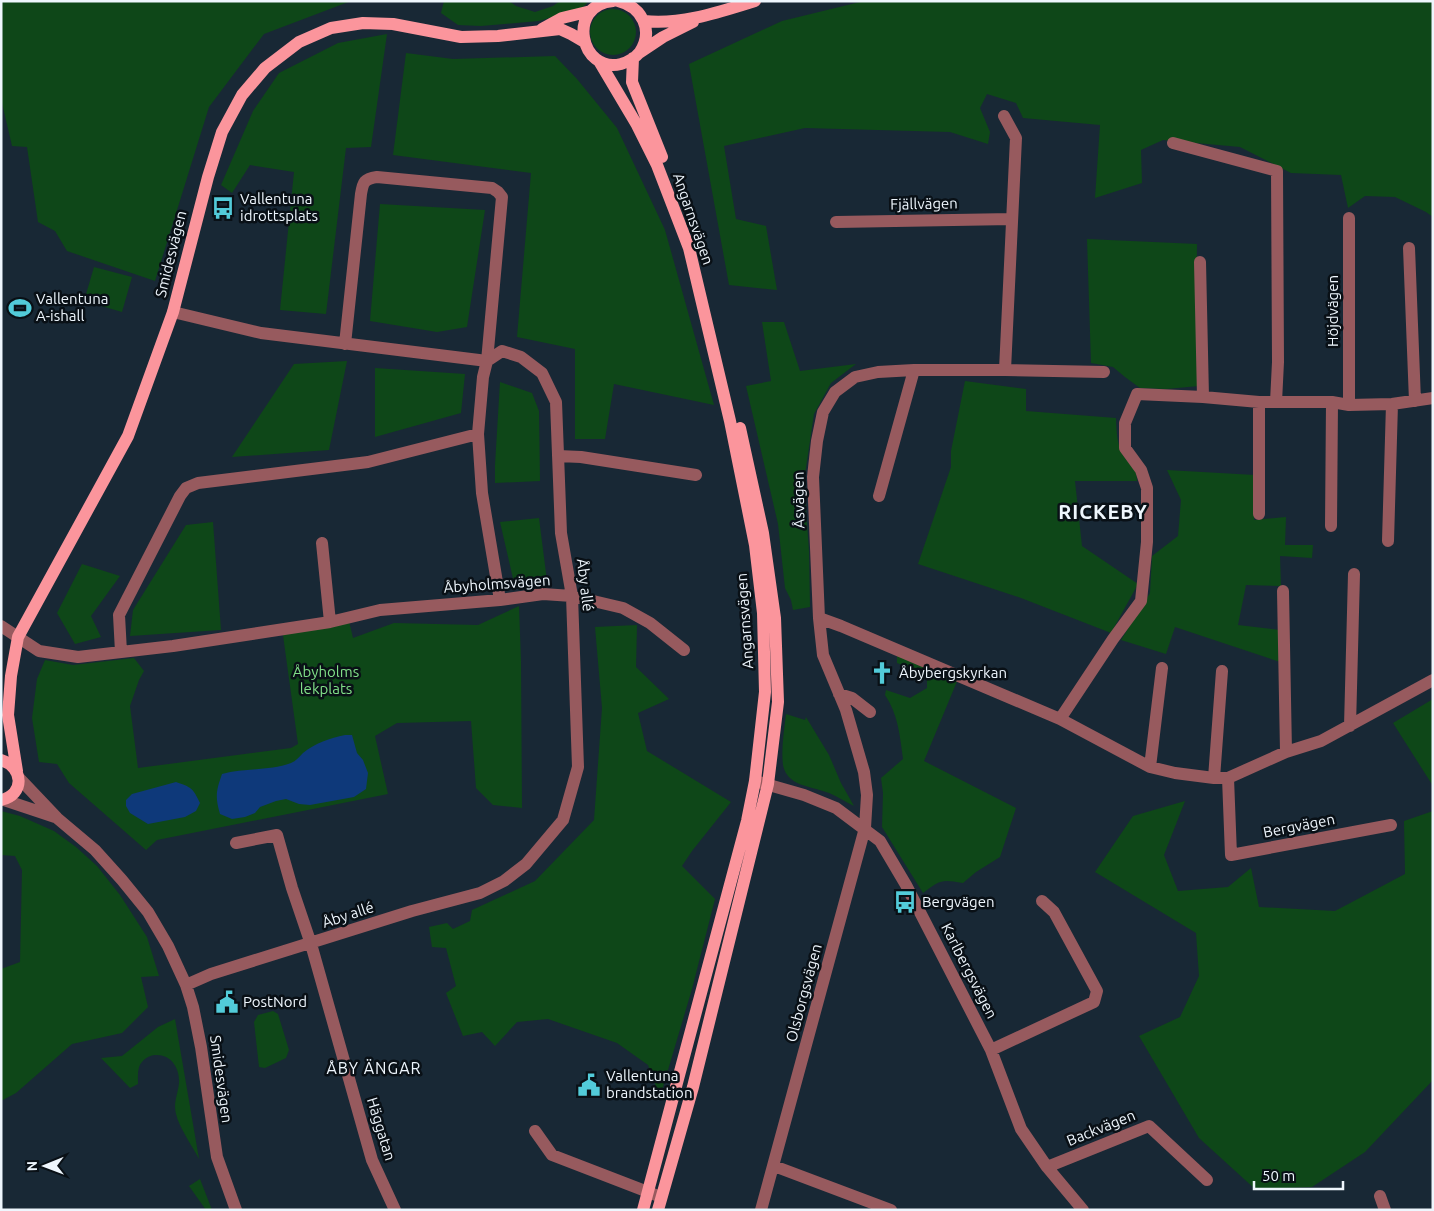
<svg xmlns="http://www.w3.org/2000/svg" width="1434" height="1211" viewBox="0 0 1434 1211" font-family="Ubuntu,sans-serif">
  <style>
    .green { fill: #0e4718 }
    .water { fill: #0e397a }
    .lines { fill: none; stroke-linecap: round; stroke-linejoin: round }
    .minor { stroke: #975a5e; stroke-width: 12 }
    .major { stroke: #fb959c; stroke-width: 12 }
    .labels { text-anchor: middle; stroke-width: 5; stroke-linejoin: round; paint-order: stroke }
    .poi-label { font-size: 15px; fill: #eef6fd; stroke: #091016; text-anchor: start }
    .street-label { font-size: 15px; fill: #eef6fd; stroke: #091016 }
    .park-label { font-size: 15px; fill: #81df88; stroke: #091016 }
    .neighbourhood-label { font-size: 16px; letter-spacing: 1px; fill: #eef6fd; stroke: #091016 }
    .district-label { font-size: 20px; font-weight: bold; letter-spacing: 1px; fill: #eef6fd; stroke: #091016 }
  </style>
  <rect width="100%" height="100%" fill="#182835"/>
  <path class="green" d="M1 1H351L264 34 209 107 155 281 67 251 55 231 38 222 27 147 12 146 2 103 1 102Z
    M444 1H509L516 6 535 12 553 6 560 1H589L581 9 539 21 481 26 458 25 441 13Z
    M864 1H1433V217L1426 212 1395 197 1365 196 1348 208 1341 175 1291 173 1240 147 1163 140 1141 150 1142 183 1095 198 1100 125 1023 118 1016 103 987 94 980 108 990 132 988 144 950 132 805 128 724 146 736 219 766 226 777 290 729 285 689 64 782 21Z
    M590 32a23 23 0 1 1 46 0a23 23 0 1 1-46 0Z
    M387 34 371 147 346 148 326 314 280 310 294 172 250 165 232 193 221 185 253 111 279 73 338 43Z
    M406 53 453 59 555 56 577 79 617 128 665 230 714 405 614 384 605 439H575V349L517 337 531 173 393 155Z
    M380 204 485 210 467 327 437 332 370 321Z
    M1087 239 1197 244 1196 334 1199 386 1166 389 1140 388 1125 377 1113 367 1091 363Z
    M94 267 132 277 122 312 84 301Z
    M762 322H784L800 371 856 364 831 383 814 414 804 481 809 551 810 607 793 610 791 600 785 588 778 524 746 386 771 381Z
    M347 361 329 450 232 457 294 364Z
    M375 368 465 374 461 413 375 437Z
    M965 381 1026 389V411L1116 418C1117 443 1118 453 1136 470L1137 481H1075L1082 546 1138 584 1111 633 1021 598 918 564 951 467V451Z
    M500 382 532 393 539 411 540 481 495 483V465Z
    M1167 470 1255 475 1254 520 1286 517 1285 545H1313L1312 558 1280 556 1281 586 1246 585 1238 625 1280 630V662L1175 627 1166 654 1121 640 1150 593 1152 556 1178 536 1181 500Z
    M539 518 547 581 514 583 500 522Z
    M213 522 221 630 130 636 133 610 186 525Z
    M82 564 120 576 91 616 101 637 75 644 57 613Z
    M519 606 521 661 522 808 493 805 476 788 471 721 397 723 375 736 388 794 157 840 146 850 69 783 57 764 39 762 32 718 37 679 45 660 73 665 134 658 144 671 139 680 130 706 138 768 291 748 298 744 282 628 348 617 353 638 394 623 478 625Z
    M637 625 636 667 669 699 638 713 647 751 731 802 692 851 682 866 715 899 692 989 660 1097 648 1065 617 1043 548 1019 517 1022 495 1046 482 1032 463 1036 446 993 456 986 446 948 432 947 429 927 447 923 453 929 470 921 472 910 535 881 594 820 602 708 595 627Z
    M897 652 958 679 924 761 1016 808 1000 857 976 872 963 883C941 879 940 880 923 893L882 827 883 793 881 778 903 759C900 736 898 714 885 695L886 690 910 698 927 688V680L916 671 897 663Z
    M1433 699V786L1393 723Z
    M786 714 805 720 806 717 829 755 841 783 854 806C845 802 836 795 826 792 810 786 787 786 783 765 781 749 784 731 786 714Z
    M1185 801 1164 855 1178 891 1228 887 1251 868 1259 907 1335 911 1405 874 1404 821 1433 811V1059L1431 1061 1433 1063V1080L1365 1152 1312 1187 1255 1189 1199 1138 1139 1036 1180 1017 1199 976 1196 933 1095 872 1133 816Z
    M1 811 20 816 54 831 76 847 97 866 120 895 147 937 159 976 141 977 148 1007 122 1033 72 1044 16 1093 1 1101V969L20 962 22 870 15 856 1 855Z
    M273 1011 278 1014 289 1050 286 1058 265 1068 259 1067 254 1022 258 1015Z
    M175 1019 199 1159C192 1146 179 1127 176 1114 173 1103 178 1094 179 1083 180 1068 171 1054 155 1055 151 1055 145 1058 142 1062 137 1067 138 1077 138 1084L130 1088 101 1058 122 1056 158 1027Z
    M200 1179 212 1210H206L189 1186Z"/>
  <path class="water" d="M345 735H352L357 753 363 760 368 773 366 789 354 797 310 805 299 804 286 799 276 801 260 807 255 813 245 817 232 819 220 814C215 797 216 791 222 774 244 768 269 771 291 763 296 761 299 757 303 753 315 743 330 738 345 735Z
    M176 782C191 787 193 788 200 803L196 811 185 817 148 824 130 813 126 806V800L132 794Z"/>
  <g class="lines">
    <path class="minor" d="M1173 143 1277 171 1278 362 1276 402
      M836 222 1012 219
      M1409 248 1415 401
      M1200 262 1203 397
      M173 312 261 333 487 361 502 197 498 192 492 188 377 177C364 179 363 182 361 194L345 344
      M1005 370 1104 372
      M1259 402V514
      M1349 405V218
      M558 456 581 457 696 475
      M879 496 914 370
      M1331 526 1332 402
      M1388 541 1392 404
      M322 543 330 622
      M1283 591 1286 752
      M819 618 841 626 1060 719 1150 767 1175 773 1214 778H1228L1286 752 1321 741 1433 680
      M1 626 39 651 78 657 173 646 330 622 380 610 500 600 543 594 572 596 623 608 650 623 684 650
      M121 652 119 615 180 496 186 488 198 483 368 462 478 434
      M839 694 852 698 870 712
      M1060 719 1113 639 1141 601 1147 542V488L1141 470 1125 448V423L1137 394 1203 397 1259 402H1332L1349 405 1392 404 1433 398
      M1350 726 1354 574
      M1150 767 1162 668
      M19 778 57 818 95 850 122 880 148 912 168 946 186 985 193 1007 201 1047 217 1157 236 1210
      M1214 778 1222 671
      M1228 778 1231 855 1391 825
      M755 781 804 795 836 808 880 841 906 885 991 1050 1021 1129 1047 1167 1083 1210
      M4 800 55 817
      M236 843 277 835 292 888 311 944 372 1160 395 1210
      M186 985 211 974 412 911 480 893 504 881 526 864 563 820 578 767 572 596 561 533 556 402 542 373 521 357 502 351 487 361 483 377 478 434 482 493 500 600
      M991 1050 1094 1002 1097 991 1054 912 1042 901
      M535 1131 552 1155 661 1197
      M774 1166 891 1210
      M1047 1167 1149 1126 1207 1180
      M1380 1196 1385 1210
      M761 1210 865 828 867 795 864 772 846 710 823 655 819 618 813 477 817 441 823 412 835 392 855 377 878 372 914 370H1005L1016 138 1004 116"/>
    <path class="major" d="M613 1C566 5 580 74 621 64 628 62 635 58 640 52 654 30 642 7 618 1
      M644 21C682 25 719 12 755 1
      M542 29 562 18 591 11
      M639 53 663 37 693 22
      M633 58 632 82 662 157
      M599 61 637 125 657 165 689 248 730 421 755 545 763 613 765 692 755 781 747 821 643 1210
      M1 760C24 767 25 795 1 800
      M17 771 8 715 11 676 18 637 128 436 173 312 208 177 222 132 242 95 265 68 299 42 331 28 363 23 393 24 461 37 498 36 560 29 571 34 583 41
      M658 1210 693 1087 768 784 778 702 775 618 763 533 740 428"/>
  </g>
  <defs>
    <symbol id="bus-bare" viewBox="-9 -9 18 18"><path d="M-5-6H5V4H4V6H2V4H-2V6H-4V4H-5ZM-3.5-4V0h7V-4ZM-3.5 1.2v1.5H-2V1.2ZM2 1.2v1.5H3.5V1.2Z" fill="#52cbd9" stroke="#091016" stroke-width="2.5" paint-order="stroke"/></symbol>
    <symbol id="stadium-bare" viewBox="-9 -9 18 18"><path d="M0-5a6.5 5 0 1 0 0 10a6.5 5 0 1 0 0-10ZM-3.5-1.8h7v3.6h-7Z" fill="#52cbd9" stroke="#091016" stroke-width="2.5" paint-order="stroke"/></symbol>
    <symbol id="church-bare" viewBox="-9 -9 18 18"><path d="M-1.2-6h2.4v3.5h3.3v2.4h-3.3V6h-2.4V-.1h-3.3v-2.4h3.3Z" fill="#52cbd9" stroke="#091016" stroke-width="2.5" paint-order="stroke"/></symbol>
    <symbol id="civic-bare" viewBox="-9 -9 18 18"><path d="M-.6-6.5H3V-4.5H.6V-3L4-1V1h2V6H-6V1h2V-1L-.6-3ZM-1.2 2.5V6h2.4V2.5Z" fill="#52cbd9" stroke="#091016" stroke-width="2.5" paint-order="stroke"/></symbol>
  </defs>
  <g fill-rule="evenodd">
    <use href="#bus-bare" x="207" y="192" width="32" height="32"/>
    <use href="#stadium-bare" x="4" y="292" width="32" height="32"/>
    <use href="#church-bare" x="866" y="657" width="32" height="32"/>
    <use href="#bus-bare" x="889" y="886" width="32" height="32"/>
    <use href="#civic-bare" x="211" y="986" width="32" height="32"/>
    <use href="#civic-bare" x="573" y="1069" width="32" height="32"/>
  </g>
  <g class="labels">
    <g class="poi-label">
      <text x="240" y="204">Vallentuna<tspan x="240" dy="17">idrottsplats</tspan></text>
      <text x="36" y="304">Vallentuna<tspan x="36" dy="17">A-ishall</tspan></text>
      <text x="899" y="678">Åbybergskyrkan</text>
      <text x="922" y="907">Bergvägen</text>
      <text x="243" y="1007">PostNord</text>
      <text x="606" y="1081">Vallentuna<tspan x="606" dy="17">brandstation</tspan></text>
    </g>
    <g class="street-label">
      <text transform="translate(924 204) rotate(-1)" y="5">Fjällvägen</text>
      <text transform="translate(693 219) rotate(71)" y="5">Angarnsvägen</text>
      <text transform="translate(171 254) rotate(-76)" y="5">Smidesvägen</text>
      <text transform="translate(1333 311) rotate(-90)" y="5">Höjdvägen</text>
      <text transform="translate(799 500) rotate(-91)" y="5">Åsvägen</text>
      <text transform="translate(497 584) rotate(-4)" y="5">Åbyholmsvägen</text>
      <text transform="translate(585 585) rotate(83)" y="5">Åby allé</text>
      <text transform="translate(745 621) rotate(-94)" y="5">Angarnsvägen</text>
      <text transform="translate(1299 826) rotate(-11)" y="5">Bergvägen</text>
      <text transform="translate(348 915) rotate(-18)" y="5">Åby allé</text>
      <text transform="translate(969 971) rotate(63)" y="5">Karlbergsvägen</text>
      <text transform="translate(804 993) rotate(-75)" y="5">Olsborgsvägen</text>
      <text transform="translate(221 1079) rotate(82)" y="5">Smidesvägen</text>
      <text transform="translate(1101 1128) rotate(-22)" y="5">Backvägen</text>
      <text transform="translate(381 1129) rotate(73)" y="5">Häggatan</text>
    </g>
    <g class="park-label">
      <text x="326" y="677">Åbyholms<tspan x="326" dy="17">lekplats</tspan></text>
    </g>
    <g class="neighbourhood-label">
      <text x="374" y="1074">ÅBY ÄNGAR</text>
    </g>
    <g class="district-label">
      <text x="1103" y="519">RICKEBY</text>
    </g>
  </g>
  <rect width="1434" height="1211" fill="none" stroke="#eef6fd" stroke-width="5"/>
  <g transform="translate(45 1166) rotate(269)" stroke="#091016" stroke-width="4" paint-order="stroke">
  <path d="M0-4L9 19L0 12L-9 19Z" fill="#eef6fd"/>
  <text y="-8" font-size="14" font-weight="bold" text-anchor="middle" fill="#eef6fd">N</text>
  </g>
  <path d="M1254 1181v8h89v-8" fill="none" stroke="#eef6fd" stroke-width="2.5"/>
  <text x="1262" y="1181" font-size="15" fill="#eef6fd" stroke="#091016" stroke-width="4" paint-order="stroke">50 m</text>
</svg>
